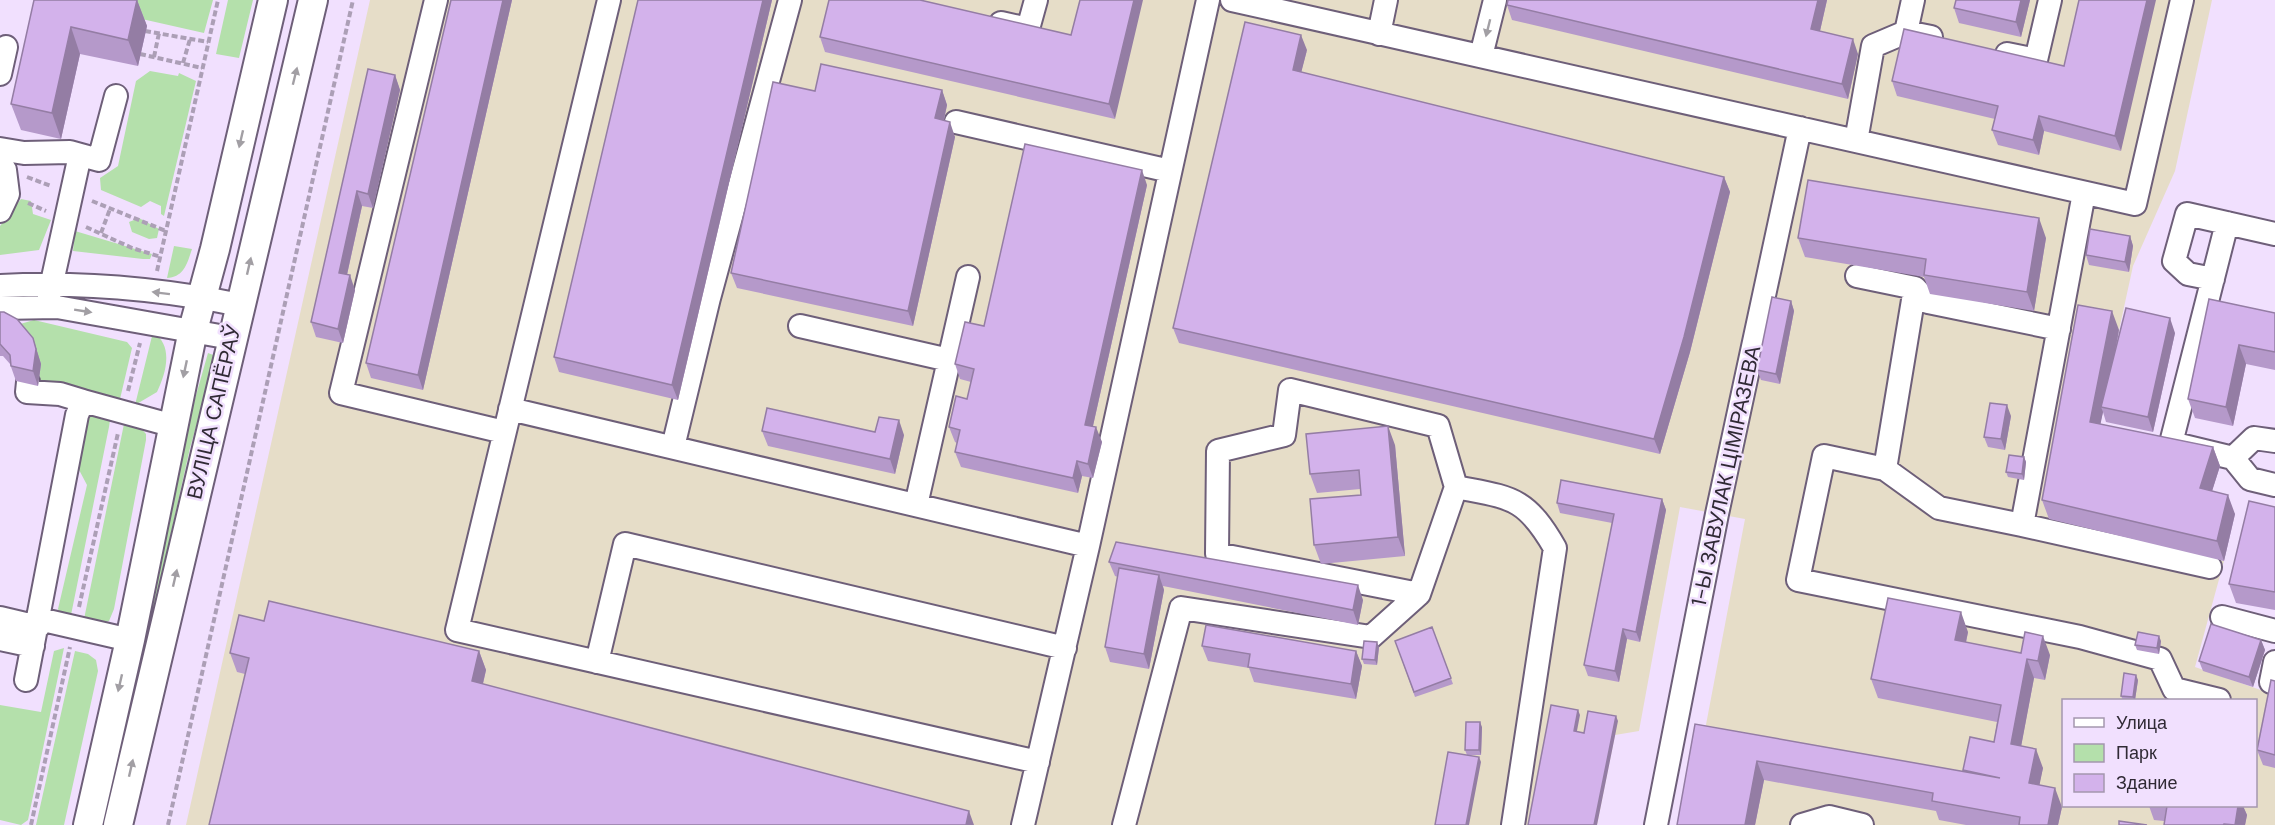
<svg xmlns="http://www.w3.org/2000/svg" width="2275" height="825" viewBox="0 0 2275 825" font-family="'DM Sans',sans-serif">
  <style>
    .industrial { fill: #e6ddc8; fill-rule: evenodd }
    .green { fill: #b4e0ab }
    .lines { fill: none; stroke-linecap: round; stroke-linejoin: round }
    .minor-casing { stroke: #6e5f79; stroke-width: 26 }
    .major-casing { stroke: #6e5f79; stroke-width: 32 }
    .path { stroke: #ac9fb6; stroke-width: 4; stroke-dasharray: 6 3; stroke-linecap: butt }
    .minor { stroke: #fff; stroke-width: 22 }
    .major { stroke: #fff; stroke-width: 28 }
    .wall { fill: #b599ca }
    .shaded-wall { fill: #947da4 }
    .building { fill: #d3b2eb; stroke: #947da4; stroke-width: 1.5 }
    .oneway { fill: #a29fa4 }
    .labels { text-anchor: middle; stroke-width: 5; stroke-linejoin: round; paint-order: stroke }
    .street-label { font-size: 21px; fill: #302a35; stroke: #f1e0fe }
  </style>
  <rect width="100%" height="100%" fill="#f1e0fe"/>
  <path class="industrial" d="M370 0H2212L2175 171 2133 266 2119 330 2049 519 2224 561 2195 667 2275 695V825H1687L1745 519 1680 507 1639 731 1615 735 1597 825H186ZM2064 700H2256V806H2064Z"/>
  <path class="green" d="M104 0H213L204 33 102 10Z
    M228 0H253L239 58 216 54Z
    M150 71 178 76 179 73 196 81 164 216 161 214V206L150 201 141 207 101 190 100 178 118 166 136 81Z
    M21 199 31 201 33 214 51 220 39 250 0 255V226Z
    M139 218 159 229 157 238 149 239 132 232 129 222Z
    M75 231 152 254 150 259H143L73 251Z
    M174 246 192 249C187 264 184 277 167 278Z
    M34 320 127 342 132 348 120 399 63 383 38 386C43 349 35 350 10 327Z
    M153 332C174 346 166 373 157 392L135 405Z
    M208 353 216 356 190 448 106 825H101L189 420Z
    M104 416 110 420 109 427 70 620 63 619 58 609 87 485 77 466 89 417Z
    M124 424 139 426 146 434V440L114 609 109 621 100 624H83Z
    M64 648 28 820 21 825 0 820V705L41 712 54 651Z
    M75 651 88 654 96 660 98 671 64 825H36Z"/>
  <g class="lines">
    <defs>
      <path id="minor" d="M436 0 341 393 504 432
        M609 0 457 630 1038 762
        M1232 0 2135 204 2182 0
        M1913 0 1906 32 1931 37
        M1001 23 1028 29 1036 0
        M1379 34 1386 0
        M2007 54 2036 60 2050 0
        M1481 56 1495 0
        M0 74 6 47
        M956 122 1170 171
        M1856 141 1873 46 1906 32
        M0 149 24 153 70 152 99 160 116 96
        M0 168 5 170 8 194 0 211
        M2084 193 2022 525 2210 567
        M2227 223 2171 443 2233 458 2250 479 2275 485
        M1857 276 1915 288 1928 302 2059 329
        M2213 279 2188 274 2174 261 2187 214 2275 234
        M0 286C79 282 162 289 240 305
        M1915 288 1885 469 1824 456 1798 580 2080 637 2160 659 2174 689 2219 700
        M49 296 80 155
        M0 308 57 307 231 338
        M800 326 949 360
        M1290 390 1438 426 1456 487 1419 594 1217 554 1218 451 1284 435Z
        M83 401 174 426
        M510 409 1088 546
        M673 447 709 298 790 0
        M2233 458 2254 438 2275 441
        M1885 469 1939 508 2022 525
        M1456 487C1511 498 1525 496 1555 548L1513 825
        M916 505 968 277
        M2222 617 2275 631
        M0 618 38 627
        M39 619 130 640
        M0 639 33 646
        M597 662 625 544 1065 648
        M2275 662 2271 682H2275
        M26 680 77 415 83 401 60 394 27 392 28 382
        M1023 825 1088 546 1208 0
        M1124 825 1181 608 1371 637 1419 594
        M1656 825 1717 514 1800 128
        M1802 825 1829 817 1862 825"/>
      <path id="major" d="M88 825 130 640 193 330 215 249 273 0
        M118 825 313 0"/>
    </defs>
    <use href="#minor" class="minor-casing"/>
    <use href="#major" class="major-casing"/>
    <path class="path" d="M145 31 208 42
      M140 54 202 68
      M154 57 159 33
      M183 63 190 39
      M27 177 51 186
      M92 201 166 231
      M28 203 46 211
      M86 227 132 248 161 257
      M101 233 110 209
      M157 271 218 0
      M128 391 140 343
      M79 607 118 433
      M31 825 70 647
      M168 825 353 0"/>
    <use href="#minor" class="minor"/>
    <use href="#major" class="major"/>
  </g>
  <path class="wall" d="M34 0H137L147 26 138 66 80 54 61 139 21 130 11 104Z
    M451 0H512L423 390 371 378 366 363Z
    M638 0H772L678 400 559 372 554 357Z
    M1080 0 1115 119 825 52 820 37 1071 35Z
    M1508 0H1827L1820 31 1858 54 1848 99 1512 20 1507 5Z
    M2030 0 2021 37 1959 23 1954 8Z
    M2079 0 2121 151 2044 131 2039 155 1998 145 1992 130 1995 119 1897 96 1892 81 2064 66Z
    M1307 50 1301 72 1724 177 1730 192 1690 352 1660 454 1179 343 1173 328Z
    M395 75 400 90 373 208 362 206 347 275 355 290 343 343 316 337 311 322Z
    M942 90 947 105 944 120 955 137 913 326 737 288 731 273 815 91Z
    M1147 185 1093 426 1102 442 1093 478 1082 476 1078 493 961 467 955 452 957 443 955 442 949 427 967 399 971 382 960 379 955 364 984 326Z
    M2130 236 2133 246 2129 272 2089 265 2086 255Z
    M1798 238H2046L2034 311 1930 294 1924 277 1805 257Z
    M2209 299 2275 313V370L2246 364 2233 426 2195 418 2188 399Z
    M1791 301 1794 311 1780 384 1761 380 1757 370Z
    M0 312 33 338 41 364 38 386 16 381 10 364 3 356H0Z
    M2119 330 2117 342 2175 333 2153 432 2106 422 2103 412 2100 424 2213 447 2220 466 2212 491 2235 514 2224 561 2049 519 2042 500Z
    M2011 416 2005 450 1988 447 1984 437Z
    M762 431 875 432 904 435 895 474 768 446Z
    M1395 445 1405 556 1321 564 1314 545 1361 495 1360 489 1317 493 1310 474Z
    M2024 457 2026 462 2024 480 2008 477 2006 472Z
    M1662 499 1666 510 1640 642 1627 639 1619 682 1588 676 1584 665 1612 523 1560 513 1557 503Z
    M2275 507V610L2236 603 2229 584Z
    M1109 562 1363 600 1358 625 1163 586 1164 590 1149 669 1110 662 1105 647 1118 577 1115 576Z
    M264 621 479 651 486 670 483 684 245 674 237 672 230 653Z
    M1432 627 1453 684 1415 697 1395 641Z
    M1968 632 1966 643 2021 653 2050 655 2045 680 2034 678 2021 746 2043 768 2039 785 2062 807 2058 825H1966L1939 820 1936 811 1764 780 1755 825H1677L1695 724 1964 772 1963 770 1994 742 1997 722 1878 698 1871 679Z
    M2261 640 2265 650 2253 687 2203 671 2199 661Z
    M2161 641 2159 654 2137 650 2135 645Z
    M1202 646 1356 651 1362 666 1356 699 1254 682 1249 668 1208 661Z
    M1379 647 1377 665 1364 664 1362 659Z
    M2138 680 2135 700H2123L2121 696Z
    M2275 681V768L2263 765 2257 750Z
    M1482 727 1481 755H1467L1481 762 1467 755 1465 750Z
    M2149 806H2243L2247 815 2245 825H2164V821L2154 820Z"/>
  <path class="shaded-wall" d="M137 0 147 26 138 66 128 40Z
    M503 0H512L423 390 418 375Z
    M763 0H772L678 400 672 385Z
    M1134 0H1143L1115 119 1109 104Z
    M1818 0H1827L1817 44 1811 29Z
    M2021 0H2030L2021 37 2016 22Z
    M2147 0H2156L2121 151 2115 136Z
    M71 27 80 54 61 139 52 113Z
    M1301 35 1307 50 1298 85 1293 70Z
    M1853 39 1858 54 1848 99 1842 84Z
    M395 75 400 90 373 208 368 194Z
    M942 90 947 105 941 133 935 118Z
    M2039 116 2044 131 2039 155 2033 140Z
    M950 122 955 137 913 326 908 311Z
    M1142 170 1147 185 1090 439 1085 425Z
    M1724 177 1730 192 1690 352 1660 454 1654 439Z
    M357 191 362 206 344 288 339 273Z
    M2039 218 2046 238 2034 311 2027 292Z
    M2130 236 2133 246 2129 272 2125 262Z
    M350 275 355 290 343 343 338 329Z
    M1791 301 1794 311 1780 384 1776 374Z
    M2112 311 2119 330 2104 407H2101L2103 412 2097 441 2090 422Z
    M2170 318 2175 333 2153 432 2148 417Z
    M33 338 41 364 38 386 33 371Z
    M2239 345 2246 364 2233 426 2226 407Z
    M2007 405 2011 416 2005 450 2001 439Z
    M899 420 904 435 895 474 890 459Z
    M1388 426 1395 445 1405 556 1398 537Z
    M1096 427 1102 442 1093 478 1088 464Z
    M2213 447 2220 466 2207 507 2200 488Z
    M2024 457 2026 462 2024 480 2022 474Z
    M1077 461 1082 476 1078 493 1073 478Z
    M2228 495 2235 514 2224 561 2217 541Z
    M1662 499 1666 510 1640 642 1636 632Z
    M1159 575 1164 590 1149 669 1144 654Z
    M1358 585 1363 600 1358 625 1353 610Z
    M1961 612 1968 632 1962 660 1955 640Z
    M1623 629 1627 639 1619 682 1615 671Z
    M2043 636 2050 655 2045 680 2038 661Z
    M2159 636 2161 641 2159 654 2157 648Z
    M2261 640 2265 650 2253 687 2249 677Z
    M1377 642 1379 647 1377 665 1375 660Z
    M479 651 486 670 479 700 472 681Z
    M1356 651 1362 666 1356 699 1351 684Z
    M2027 659 2034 678 2018 763 2011 744Z
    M2136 675 2138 680 2135 700H2134L2133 697Z
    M1578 710 1580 715 1576 736 1574 731Z
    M1616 716 1618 721 1597 825H1594Z
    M1480 722 1482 727 1481 755 1479 750Z
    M2036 749 2043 768 2036 802 2029 783Z
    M1479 757 1481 762 1469 825H1466Z
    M1757 761 1764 780 1755 825H1745Z
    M2055 788 2062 807 2058 825H2048Z
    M2238 806H2243L2247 815 2245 825H2235Z
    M969 811 974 825H966Z"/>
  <path class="building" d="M34 0H137L128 40 71 27 52 113 11 104Z
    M451 0H503L418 375 366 363Z
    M638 0H763L672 385 554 357Z
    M829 0H920L1071 35 1080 0H1134L1109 104 820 37Z
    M1508 0H1818L1811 29 1853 39 1842 84 1507 5Z
    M1956 0H2021L2016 22 1954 8Z
    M2079 0H2147L2115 136 2039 116 2033 140 1992 130 1998 106 1892 81 1904 29 2064 66Z
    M1245 22 1301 35 1293 70 1724 177 1684 337 1654 439 1173 328Z
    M821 64 942 90 935 118 950 122 908 311 731 273 773 82 815 91Z
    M368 69 395 75 368 194 357 191 339 273 350 275 338 329 311 322Z
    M1025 144 1142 170 1085 425 1096 427 1088 464 1077 461 1073 478 955 452 960 430 949 427 956 396 967 399 974 369 955 364 965 322 984 326Z
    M1808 180 2039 218 2027 292 1924 275 1926 259 1798 238Z
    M2090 229 2130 236 2125 262 2086 255Z
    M1772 297 1791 301 1776 374 1757 370Z
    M2209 299 2275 313V352L2239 345 2226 407 2188 399Z
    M2078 305 2112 311 2090 422 2213 447 2200 488 2228 495 2217 541 2042 500Z
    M2126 308 2170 318 2148 417 2101 407Z
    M0 312H4L17 319 33 338 36 349 33 371 11 366 10 355 0 344Z
    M1990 403 2007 405 2001 439 1984 437Z
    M767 408 875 432 879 417 899 420 890 459 762 431Z
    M1388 426 1398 537 1314 545 1310 499 1361 495 1359 470 1310 474 1306 434Z
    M2009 455 2024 457 2022 474 2006 472Z
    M1561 480 1662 499 1636 632 1623 629 1615 671 1584 665 1614 514 1557 503Z
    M2249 501 2275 507V592L2229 584Z
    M1116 542 1358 585 1353 610 1109 562Z
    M1119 568 1159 575 1144 654 1105 647Z
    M1888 598 1961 612 1955 640 2021 653 2025 632 2043 636 2038 661 2027 659 2011 744 2036 749 2029 783 2055 788 2048 825H2019L2020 817 1932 801 1933 793 1757 761 1745 825H1677L1695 724 2000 778 1963 770 1970 737 1994 742 2001 705 1871 679Z
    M269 601 479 651 472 681 969 811 966 825H209L249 658 230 653 239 615 264 621Z
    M2211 624 2261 640 2249 677 2199 661Z
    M1206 625 1356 651 1351 684 1248 667 1250 654 1202 646Z
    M1432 627 1451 678 1414 692 1395 641Z
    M2138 632 2159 636 2157 648 2135 645Z
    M1364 641 1377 642 1375 660 1362 659Z
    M2124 673 2136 675 2133 697 2121 696Z
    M2271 680 2275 681V755L2257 750Z
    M1551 705 1578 710 1574 731 1584 733 1588 711 1616 716 1594 825H1528Z
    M1466 722H1480L1479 750H1465Z
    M1448 752 1479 757 1466 825H1435Z
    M2167 806H2238L2235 825 2224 824 2223 825H2164Z
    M2119 821 2147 825H2119Z"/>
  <defs><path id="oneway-solid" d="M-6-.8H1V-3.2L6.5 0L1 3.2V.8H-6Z" transform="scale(1.5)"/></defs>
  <g class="oneway">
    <use href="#oneway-solid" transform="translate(1488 28) rotate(104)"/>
    <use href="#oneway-solid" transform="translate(295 76) rotate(-76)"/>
    <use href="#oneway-solid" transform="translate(241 139) rotate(103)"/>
    <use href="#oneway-solid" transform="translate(249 266) rotate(-77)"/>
    <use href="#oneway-solid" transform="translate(161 293) rotate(-173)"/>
    <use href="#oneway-solid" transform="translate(83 311) rotate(9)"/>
    <use href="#oneway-solid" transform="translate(185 369) rotate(102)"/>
    <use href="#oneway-solid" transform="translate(175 578) rotate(-77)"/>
    <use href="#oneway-solid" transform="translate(120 683) rotate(103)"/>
    <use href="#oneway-solid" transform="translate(131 768) rotate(-77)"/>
  </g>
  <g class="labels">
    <g class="street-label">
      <text transform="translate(214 412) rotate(-77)" y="7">ВУЛІЦА САПЁРАЎ</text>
      <text transform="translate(1726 476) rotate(-78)" y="7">1-Ы ЗАВУЛАК ЦІМІРАЗЕВА</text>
    </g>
  </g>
  <rect x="2062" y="699" width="195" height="108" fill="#f1e0fe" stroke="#a497ae" stroke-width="1.5"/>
  <rect x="2074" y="718" width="30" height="9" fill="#ffffff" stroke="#a497ae" stroke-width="1.5"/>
  <text x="2116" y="729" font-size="18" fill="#302a35">Улица</text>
  <rect x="2074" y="744" width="30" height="18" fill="#b4e0ab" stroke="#a497ae" stroke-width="1.5"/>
  <text x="2116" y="759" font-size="18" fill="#302a35">Парк</text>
  <rect x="2074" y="774" width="30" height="18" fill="#d3b2eb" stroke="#a497ae" stroke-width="1.5"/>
  <text x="2116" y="789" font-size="18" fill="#302a35">Здание</text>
</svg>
